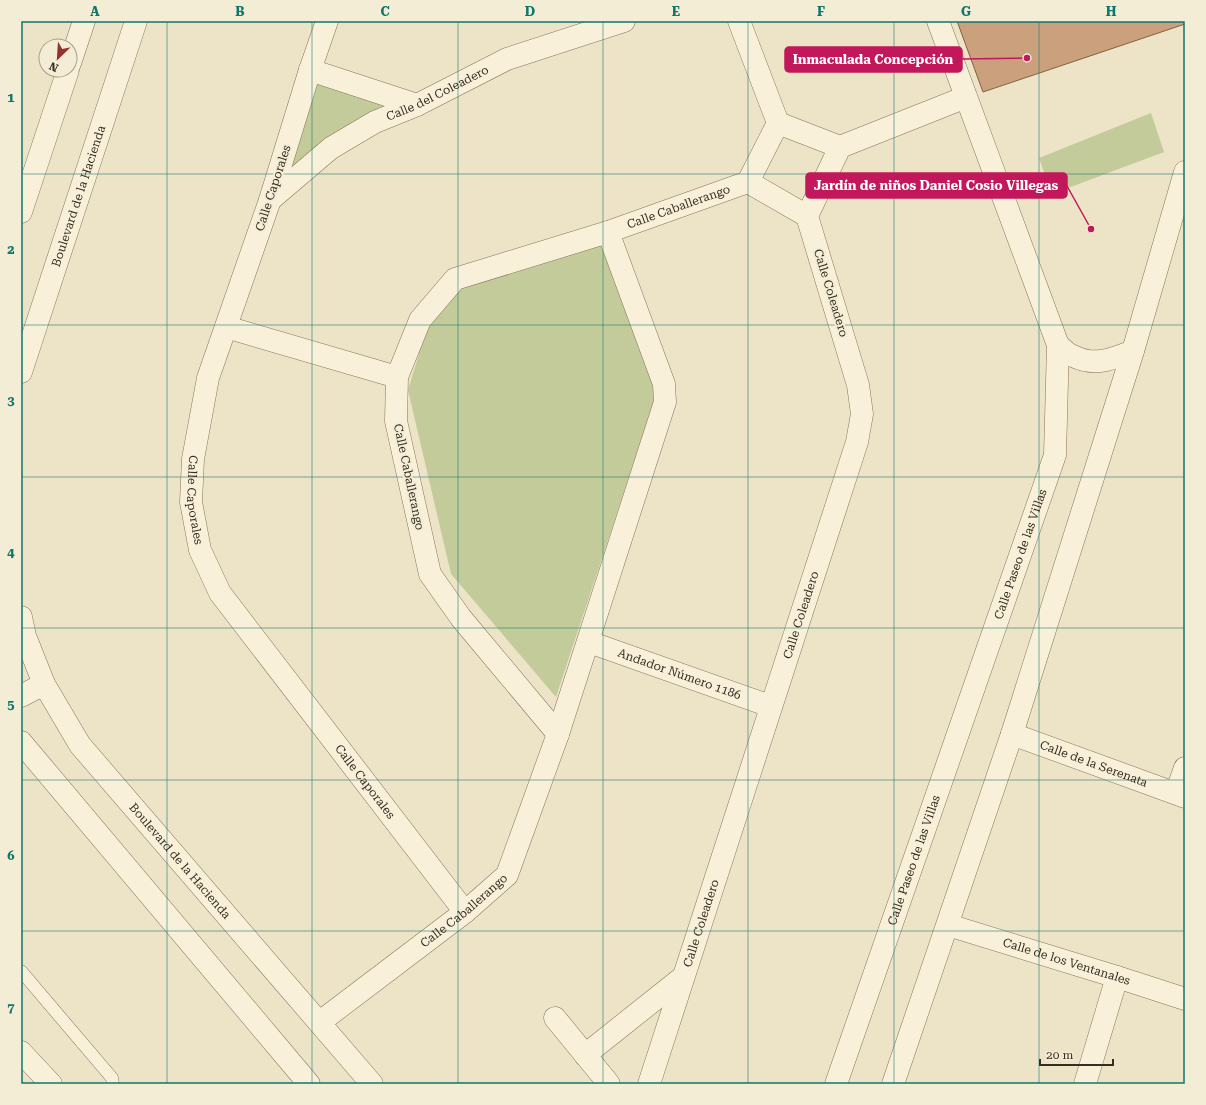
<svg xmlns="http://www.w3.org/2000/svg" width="1206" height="1105" viewBox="0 0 1206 1105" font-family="'Roboto Serif',serif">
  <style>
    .green { fill: #c3cb9a }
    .building { fill: #caa07d; stroke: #866043 }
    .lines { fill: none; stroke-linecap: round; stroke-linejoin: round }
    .service-casing { stroke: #88755c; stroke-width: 13 }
    .minor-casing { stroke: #88755c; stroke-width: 23 }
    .tertiary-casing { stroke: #88755c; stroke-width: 23 }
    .service { stroke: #f8f0d9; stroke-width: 12 }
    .minor { stroke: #f8f0d9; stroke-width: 22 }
    .tertiary { stroke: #f8f0d9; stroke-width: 22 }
    .grid { fill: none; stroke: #0f766e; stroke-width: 1; stroke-opacity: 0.55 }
    .labels { text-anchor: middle; stroke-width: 4; stroke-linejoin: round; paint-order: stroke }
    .street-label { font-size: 12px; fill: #382d20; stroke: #f4edd5 }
    .leader { fill: none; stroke: #c2185b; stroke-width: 1.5 }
    .callout-dot { fill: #c2185b; stroke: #f4edd5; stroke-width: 1.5 }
    .callout { fill: #c2185b; stroke: #c2185b; stroke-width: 1.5 }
    .callout-label { font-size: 13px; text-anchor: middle; font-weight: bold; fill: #fff }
    .neatline { fill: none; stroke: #0f766e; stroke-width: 1.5 }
    .grid-label { font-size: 13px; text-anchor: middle; font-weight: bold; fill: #0f766e }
  </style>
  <rect width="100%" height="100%" fill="#ede3c6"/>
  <path class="green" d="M314 77 401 105 287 177Z
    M1151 113 1164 152 1052 194 1039 158Z
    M600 241 657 392 556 697 451 574 408 390 428 324 460 286Z"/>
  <path class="building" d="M957 21H1185V24L983 92Z"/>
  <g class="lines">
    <defs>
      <path id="service" d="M21 971 112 1078 113 1084"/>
      <g id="minor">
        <path id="s1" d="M327 21 310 70 270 200 208 378 193 459 191 502 200 550 220 593 465 912"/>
        <path d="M739 21 778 123 840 147"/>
        <path d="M70 63 84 21"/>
        <path d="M310 70 417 105"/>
        <path d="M840 147 966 97"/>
        <path d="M748 182 807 216"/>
        <path d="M748 182 778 123"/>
        <path id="s2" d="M270 200 331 148 375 122 417 105 507 59 624 21"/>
        <path d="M21 212 68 70"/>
        <path d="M226 327 397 377"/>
        <path id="s3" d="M21 372 136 21"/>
        <path id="s4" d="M21 617 25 636 44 684 80 745 372 1084"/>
        <path id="s5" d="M589 642 770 706"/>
        <path d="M21 696 44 684"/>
        <path id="s6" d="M558 734 461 618 430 574 396 421 397 377 420 320 455 279 608 232 748 182"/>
        <path id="s7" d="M1012 734 1185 797"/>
        <path d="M21 742 309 1084"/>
        <path d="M1176 793 1185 768"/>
        <path id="s8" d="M948 925 1117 977 1185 999"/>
        <path d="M555 1018 609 1084"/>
        <path id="s9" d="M320 1022 465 912 507 875 558 734 665 402 664 384 608 232"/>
        <path d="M21 1052 51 1084"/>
        <path d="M585 1055 683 977"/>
        <path id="s10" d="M649 1084 857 442 862 414 858 385 807 216 840 147"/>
        <path d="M1085 1084 1117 977"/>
      </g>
      <g id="tertiary">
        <path d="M1058 345C1062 348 1067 354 1073 356 1095 367 1112 359 1133 351"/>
        <path id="s11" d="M836 1084 1055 455 1058 345 938 21"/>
        <path d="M893 1084 1012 734 1133 351 1185 172"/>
      </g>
    </defs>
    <use href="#service" class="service-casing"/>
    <use href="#minor" class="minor-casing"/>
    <use href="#tertiary" class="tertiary-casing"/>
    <use href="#service" class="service"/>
    <use href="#minor" class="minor"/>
    <use href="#tertiary" class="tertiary"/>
  </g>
  <path class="grid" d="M167 21V1084M312 21V1084M458 21V1084M603 21V1084M748 21V1084M894 21V1084M1039 21V1084M21 174H1185M21 325H1185M21 477H1185M21 628H1185M21 780H1185M21 931H1185"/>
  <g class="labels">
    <g class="street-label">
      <text dy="4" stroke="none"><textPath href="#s2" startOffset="200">Calle del Coleadero</textPath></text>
      <text transform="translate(273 188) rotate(-72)" y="4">Calle Caporales</text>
      <text dy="4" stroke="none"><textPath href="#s3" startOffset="185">Boulevard de la Hacienda</textPath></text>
      <text dy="4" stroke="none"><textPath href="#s6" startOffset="756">Calle Caballerango</textPath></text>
      <text transform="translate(831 293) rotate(73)" y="4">Calle Coleadero</text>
      <text transform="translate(409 477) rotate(78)" y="4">Calle Caballerango</text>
      <text dy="4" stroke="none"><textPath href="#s1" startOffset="500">Calle Caporales</textPath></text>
      <text dy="4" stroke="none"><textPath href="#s11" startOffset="561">Calle Paseo de las Villas</textPath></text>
      <text dy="4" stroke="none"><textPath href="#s10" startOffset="493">Calle Coleadero</textPath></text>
      <text dy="4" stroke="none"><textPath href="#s5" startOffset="96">Andador Número 1186</textPath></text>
      <text dy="4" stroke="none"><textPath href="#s7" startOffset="87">Calle de la Serenata</textPath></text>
      <text dy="4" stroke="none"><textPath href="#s1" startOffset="836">Calle Caporales</textPath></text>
      <text dy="4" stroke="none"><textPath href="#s11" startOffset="237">Calle Paseo de las Villas</textPath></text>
      <text dy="4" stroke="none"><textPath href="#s4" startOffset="295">Boulevard de la Hacienda</textPath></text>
      <text dy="4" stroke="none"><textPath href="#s9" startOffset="182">Calle Caballerango</textPath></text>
      <text dy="4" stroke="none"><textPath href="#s10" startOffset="169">Calle Coleadero</textPath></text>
      <text dy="4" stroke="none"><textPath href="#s8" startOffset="124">Calle de los Ventanales</textPath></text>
    </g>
  </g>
  <path class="leader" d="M1027 58L962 59M1091 229L1067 186"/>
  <g class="callout-dot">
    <circle cx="1027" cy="58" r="4"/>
    <circle cx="1091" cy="229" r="4"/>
  </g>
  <g class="callout">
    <rect x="785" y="47" width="177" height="25" rx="4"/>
    <rect x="806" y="173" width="261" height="25" rx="4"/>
  </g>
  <g class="callout-label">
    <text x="873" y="64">Inmaculada Concepción</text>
    <text x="936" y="190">Jardín de niños Daniel Cosio Villegas</text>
  </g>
  <rect width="1206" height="1105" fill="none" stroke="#f4edd5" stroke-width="44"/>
  <g transform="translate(58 58) rotate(205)"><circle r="19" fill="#f4edd5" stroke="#a9a08d"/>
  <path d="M0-3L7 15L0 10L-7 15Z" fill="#95322e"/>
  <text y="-6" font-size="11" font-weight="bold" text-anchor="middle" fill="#382d20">N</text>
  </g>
  <path d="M1040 1059v6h73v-6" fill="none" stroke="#382d20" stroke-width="2"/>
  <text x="1046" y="1059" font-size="12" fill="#382d20" stroke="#f4edd5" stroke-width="3" paint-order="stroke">20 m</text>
  <rect x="22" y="22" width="1162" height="1061" class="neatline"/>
  <g class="grid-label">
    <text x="95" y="16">A</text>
    <text x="240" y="16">B</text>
    <text x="385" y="16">C</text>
    <text x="530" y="16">D</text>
    <text x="676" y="16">E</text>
    <text x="821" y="16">F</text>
    <text x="966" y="16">G</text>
    <text x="1111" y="16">H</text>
    <text x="11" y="102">1</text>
    <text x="11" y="254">2</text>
    <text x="11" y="405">3</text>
    <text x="11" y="557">4</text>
    <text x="11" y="709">5</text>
    <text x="11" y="860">6</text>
    <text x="11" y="1012">7</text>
  </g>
</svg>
